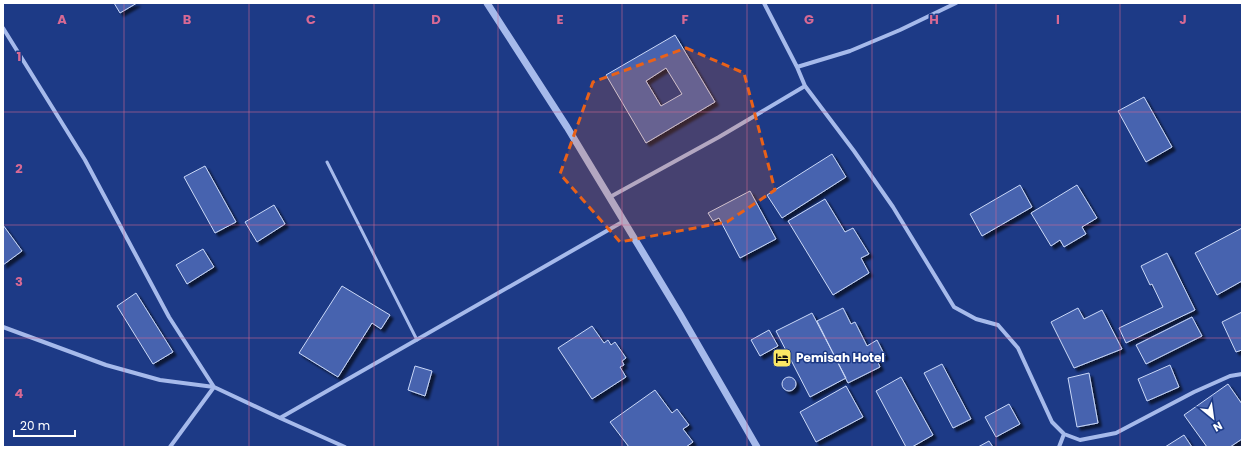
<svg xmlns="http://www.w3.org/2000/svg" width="1245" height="450" viewBox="0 0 1245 450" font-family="Poppins,sans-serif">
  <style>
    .building { fill: #4663af; stroke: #cad8f8; fill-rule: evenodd; filter: url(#shadow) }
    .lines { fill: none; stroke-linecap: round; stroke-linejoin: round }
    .service { stroke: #a6baeb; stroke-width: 3 }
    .minor { stroke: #a6baeb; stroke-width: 4 }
    .tertiary { stroke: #a6baeb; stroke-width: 7 }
    .marked { fill: #e96118; fill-opacity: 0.2; stroke: #e96118; stroke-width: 3; stroke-dasharray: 8 5; stroke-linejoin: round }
    .grid { fill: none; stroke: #d76994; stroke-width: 1; stroke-opacity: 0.55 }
    .labels { text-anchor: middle; stroke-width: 3; stroke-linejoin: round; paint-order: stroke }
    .poi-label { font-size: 12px; font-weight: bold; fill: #fff; stroke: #1d3a86; text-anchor: start }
    .grid-label { font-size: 13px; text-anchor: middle; font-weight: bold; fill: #d76994; stroke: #1d3a86; stroke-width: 3; stroke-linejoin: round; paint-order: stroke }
  </style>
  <defs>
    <filter id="shadow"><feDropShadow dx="3.5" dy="3.5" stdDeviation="1" flood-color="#0009"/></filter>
  </defs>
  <rect width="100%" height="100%" fill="#1d3a86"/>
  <path class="building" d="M114 3H137L120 13Z
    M675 35 715 102 646 143 606 75ZM666 68 682 94 661 106 646 81Z
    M1144 97 1172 147 1146 162 1118 111Z
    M832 154 846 177 782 218 767 195Z
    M205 166 236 222 215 233 184 177Z
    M1020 185 1032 207 982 236 970 214Z
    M1077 185 1097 218 1082 227 1086 234 1064 247 1060 240 1051 246 1031 213Z
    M750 191 776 239 740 258 719 218 713 221 708 213Z
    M825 199 845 232 853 228 869 254 861 258 869 273 833 295 788 221Z
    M274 205 285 224 257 242 245 222Z
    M3 225 22 251 3 265Z
    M1242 228V281L1217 295 1195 253Z
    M203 249 214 267 187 284 176 265Z
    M1167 253 1195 310 1126 343 1119 328 1163 307 1152 284 1150 285 1141 266Z
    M342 286 390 315 381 329 372 323 338 377 299 353Z
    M136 293 173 352 153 364 117 306Z
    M843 308 851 324 855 322 867 346 877 340 885 356 877 360 880 367 848 383 817 321Z
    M1078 308 1084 319 1102 310 1122 349 1074 368 1051 322Z
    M1242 312V350L1236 352 1222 322Z
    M812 313 846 378 810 397 776 331Z
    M1192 317 1202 336 1146 364 1136 345Z
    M592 326 604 343 608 340 611 345 615 342 626 358 622 361 624 365 620 367 626 377 592 399 558 348Z
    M769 330 778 346 760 356 751 340Z
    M942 364 971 419 953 428 924 373Z
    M1170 365 1179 387 1147 401 1138 379Z
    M415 366 432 371 425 396 408 390Z
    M1089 373 1098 423 1077 427 1068 378Z
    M782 384a7 7 0 1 1 14 0a7 7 0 1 1-14 0Z
    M901 377 933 435 912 447H906L876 391Z
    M1228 384 1242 404V439L1230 447H1207L1184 415Z
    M846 386 863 417 816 442 800 412Z
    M655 390 672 413 677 409 689 425 683 429 693 442 686 447H629L610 422Z
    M1009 404 1020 424 996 437 985 417Z
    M1184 435 1192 447H1165Z
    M989 441 993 447H978Z"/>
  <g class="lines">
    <path class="service" d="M327 162 417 340"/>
    <path class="minor" d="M764 3 797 67 805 86 854 151 893 207 954 307 976 319 998 325 1018 348 1052 422 1064 434 1080 440 1116 433 1194 392 1230 376 1242 374
      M3 28 85 160 169 317 214 387 170 447
      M797 67 850 51 900 30 956 3
      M610 197 719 137 805 86
      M3 327 106 365 160 380 214 387 280 418 345 447
      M280 418 624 221
      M1059 447 1064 434"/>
    <path class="tertiary" d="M487 3 567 127 680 314 757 447"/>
  </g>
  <path class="marked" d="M686 48 744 73 775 190 727 222 620 242 560 174 593 82Z"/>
  <path class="grid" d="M124 3V447M249 3V447M374 3V447M498 3V447M622 3V447M747 3V447M872 3V447M996 3V447M1120 3V447M3 112H1242M3 225H1242M3 338H1242"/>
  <defs>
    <symbol id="hotel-square" viewBox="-11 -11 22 22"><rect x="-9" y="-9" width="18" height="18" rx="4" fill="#fae764" stroke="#1d3a86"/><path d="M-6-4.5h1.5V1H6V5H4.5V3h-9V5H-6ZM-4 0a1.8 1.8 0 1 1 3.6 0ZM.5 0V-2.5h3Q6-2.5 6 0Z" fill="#111"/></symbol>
  </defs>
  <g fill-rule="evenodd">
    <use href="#hotel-square" x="771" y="347" width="22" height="22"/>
  </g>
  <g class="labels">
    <g class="poi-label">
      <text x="796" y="362">Pemisah Hotel</text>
    </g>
  </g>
  <g class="grid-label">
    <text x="62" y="24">A</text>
    <text x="187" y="24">B</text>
    <text x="311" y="24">C</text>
    <text x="436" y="24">D</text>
    <text x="560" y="24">E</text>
    <text x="685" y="24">F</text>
    <text x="809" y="24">G</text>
    <text x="934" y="24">H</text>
    <text x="1058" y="24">I</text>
    <text x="1183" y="24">J</text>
    <text x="19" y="61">1</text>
    <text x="19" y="173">2</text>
    <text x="19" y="286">3</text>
    <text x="19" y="398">4</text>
  </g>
  <rect width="1245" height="450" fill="none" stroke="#ffffff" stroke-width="8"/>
  <g transform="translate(1213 418) rotate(151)" stroke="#1d3a86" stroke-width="3" paint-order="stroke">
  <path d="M0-3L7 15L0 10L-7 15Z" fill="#ffffff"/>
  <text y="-6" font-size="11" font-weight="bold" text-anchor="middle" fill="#ffffff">N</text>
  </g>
  <path d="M14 430v6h61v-6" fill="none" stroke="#ffffff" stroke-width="2"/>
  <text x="20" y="430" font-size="12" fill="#ffffff" stroke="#1d3a86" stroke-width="3" paint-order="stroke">20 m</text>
</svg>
